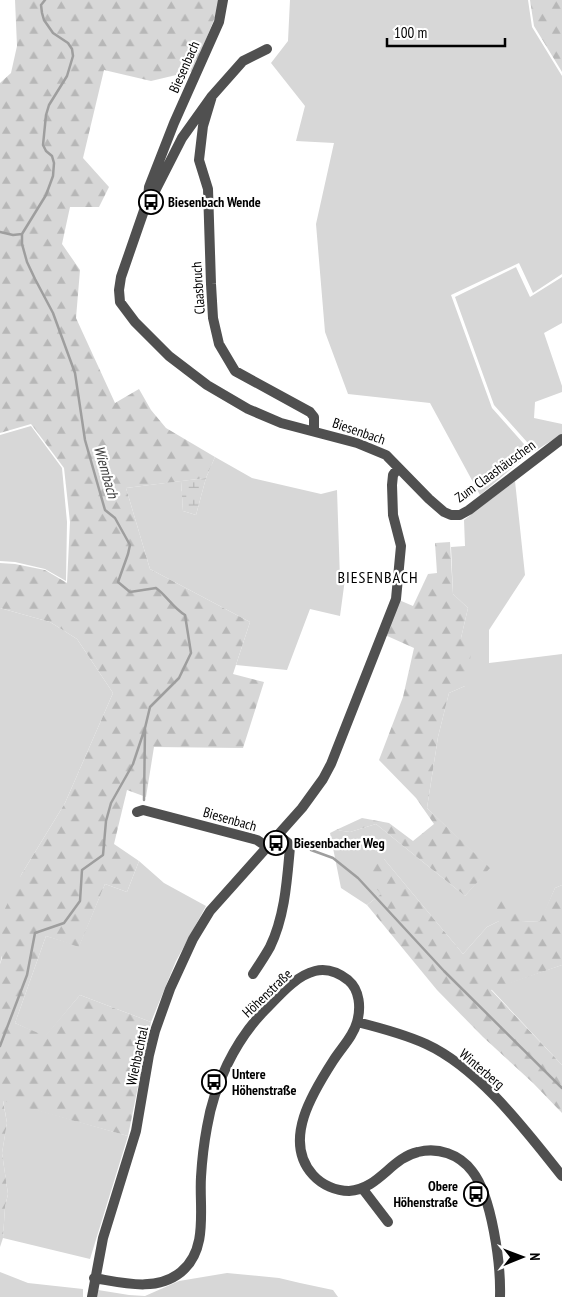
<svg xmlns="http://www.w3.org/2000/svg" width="562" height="1297" viewBox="0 0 562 1297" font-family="'PT Sans Narrow',sans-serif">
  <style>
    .green { fill: #d7d7d7 }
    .forest { fill: url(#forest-firs) }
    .wetland { fill: url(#wetland-marsh) }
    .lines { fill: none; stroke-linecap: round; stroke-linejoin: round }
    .stream { stroke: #9e9e9e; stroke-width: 2.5 }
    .minor { stroke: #505050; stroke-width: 10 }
    .labels { text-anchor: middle; stroke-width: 4.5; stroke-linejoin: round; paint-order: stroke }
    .street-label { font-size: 14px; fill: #000; stroke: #fff }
    .poi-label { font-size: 14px; font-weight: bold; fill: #000; stroke: #fff; text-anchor: start }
    .water-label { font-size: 15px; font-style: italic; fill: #3f3f3f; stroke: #fff }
    .quarter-label { font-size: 16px; letter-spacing: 1px; fill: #000; stroke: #fff }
  </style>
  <defs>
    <pattern id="forest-firs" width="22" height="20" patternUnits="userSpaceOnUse" patternTransform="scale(1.25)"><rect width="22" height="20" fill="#d7d7d7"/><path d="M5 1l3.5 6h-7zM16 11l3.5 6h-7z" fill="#b7b7b7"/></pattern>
    <pattern id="wetland-marsh" width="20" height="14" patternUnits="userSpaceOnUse" patternTransform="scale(1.25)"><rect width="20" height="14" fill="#d7d7d7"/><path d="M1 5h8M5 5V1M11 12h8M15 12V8" fill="none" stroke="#b7b7b7"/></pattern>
  </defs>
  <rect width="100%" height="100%" fill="#fff"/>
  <path class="green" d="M290 0H528L532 27 562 76V274L533 293 519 263 451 295 492 408 531 452 480 495 430 403 348 394 325 332 316 224 334 143 296 141 305 106 271 63 288 41Z
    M516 267 530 297 562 277V323L544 333 562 386V392L535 402 534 418 562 424V434L535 451 494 405 455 297Z
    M31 426 62 468 67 522 66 581 45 569 15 562 0 561V435Z
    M215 457 252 478 321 494 337 490 340 579H345L340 616 310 609 287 670 236 665 250 622 150 569 126 488 181 481 183 511 196 515 206 478Z
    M515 481 525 575 489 630V663L562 654V885L555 888 541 921 521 922 499 921 487 927 463 954 384 859 381 894 367 905 341 888 330 833 336 830 350 832 376 824 465 896 489 868 427 808 438 737 449 693 465 686 461 638 468 608 453 594 451 547 465 546 464 520Z
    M0 608 50 622 77 639 113 693 65 803 21 875 0 964Z
    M139 861 164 883 206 906 176 961 151 1022 80 995 45 1037 15 1023 46 936 79 946 105 884 127 892Z
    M562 965V1065L491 989Z
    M3 1100 128 1136 90 1259 3 1238 5 1207 8 1194 2 1153 7 1123Z
    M0 1272 28 1283 83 1289V1297H0Z
    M227 1273 279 1278 300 1283 333 1290 338 1297H94L98 1290 129 1295 145 1296 179 1281Z"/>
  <path class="forest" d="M15 0H222L193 71 151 81 104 70 83 158 109 187 99 207H70L62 244 80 270 76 318 115 403 139 389 151 410 166 428 215 457 206 478 126 488 150 569 250 622 233 674 264 682 243 748 154 747 146 797 127 790 114 844 139 861 127 892 105 884 79 947 46 936 15 1023 45 1036 80 995 151 1022 128 1136 3 1101 7 1123 2 1153 8 1194 5 1207 3 1238 0 1247V964L2 958V915L21 875 65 803 113 693 77 639 50 622 0 608V563L15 564 45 570 67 583 70 522 64 468 31 424 0 433V83L11 73 17 46Z
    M530 0H562V72L534 26Z
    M450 542 453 594 468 608 461 638 471 654 465 686 449 693 438 737 427 808 490 868 465 896 376 824 350 832 336 830 362 818 389 823 413 841 434 824 416 798 379 760 403 697 414 648 385 635 399 600 413 606 428 574 437 573 435 543Z
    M384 859 463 954 487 927 499 921 494 897 508 892 521 922 540 921 555 888 562 885V965L491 990 562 1065V1113L533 1083 483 1037 437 990 367 905 381 894 363 873Z"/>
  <path class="wetland" d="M206 478 196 515 183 511 181 481Z"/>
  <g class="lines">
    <path class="stream" d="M0 232 13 235 22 234
      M144 800 145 729
      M311 850 333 858 358 878 444 971 562 1088
      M0 1046 27 975 35 933 64 923 80 901 82 870 103 855 106 821 111 803 133 764 145 728 150 707 179 678 191 653 185 615C173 608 167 596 156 588L130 592 118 582 128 554 130 545 115 518 105 510 85 440 75 373 53 313 35 279 27 262 22 244V234L46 195 53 176 54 163 52 156 46 151 43 145 46 115 49 105 67 76 73 56 72 49 68 43 53 33 44 20 42 13 41 5 45 0"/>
    <path class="minor" d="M223 0 219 22 174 123 149 187 148 199 121 277 119 290 120 302 135 322 169 356 207 385 248 409 281 423 357 443 386 455 429 499 444 512 451 515H460L469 510 562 439
      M212 96 203 126 199 160 208 189 211 284 213 318 219 344 235 371 310 412 314 417V431
      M149 198 155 191 182 138 212 96 243 61 267 49
      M137 812 143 810 257 840 266 846
      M253 974C259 965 265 956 270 947 285 916 287 880 290 847L288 843 278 835
      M357 1022C381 1028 404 1034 426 1044 480 1069 526 1131 562 1176
      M362 1188 388 1222
      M94 1278C124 1283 156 1292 181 1272 209 1249 199 1208 201 1177 202 1160 204 1143 207 1127 214 1085 235 1041 264 1011 279 996 295 976 315 971 327 968 339 973 348 980 360 990 361 1008 357 1022 353 1037 341 1048 333 1061 313 1092 282 1141 313 1175 322 1185 336 1191 349 1191 379 1189 391 1158 418 1152 438 1147 459 1154 472 1171 492 1196 501 1265 500 1297
      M92 1297 103 1238 136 1131 149 1055 155 1031 170 989 193 939 210 911 302 808 323 779 331 764 396 599 401 546 393 515 392 485 393 475 398 468"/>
  </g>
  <defs>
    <symbol id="bus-ring" viewBox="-11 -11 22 22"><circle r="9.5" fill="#fff" stroke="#000" stroke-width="1.5"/><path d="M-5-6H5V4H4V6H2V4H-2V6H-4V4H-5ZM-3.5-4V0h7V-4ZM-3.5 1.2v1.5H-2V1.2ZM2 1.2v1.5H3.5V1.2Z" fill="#000"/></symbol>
  </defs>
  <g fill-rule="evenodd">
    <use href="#bus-ring" x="137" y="188" width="28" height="28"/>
    <use href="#bus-ring" x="262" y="829" width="28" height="28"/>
    <use href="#bus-ring" x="200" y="1068" width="28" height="28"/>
    <use href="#bus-ring" x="462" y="1180" width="28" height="28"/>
  </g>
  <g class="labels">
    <g class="street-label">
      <text transform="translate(184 67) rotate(-66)" y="5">Biesenbach</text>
      <text transform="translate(198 288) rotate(-94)" y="5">Claasbruch</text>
      <text transform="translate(359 431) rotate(19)" y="5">Biesenbach</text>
      <text transform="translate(495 471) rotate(-36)" y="5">Zum Claashäuschen</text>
      <text transform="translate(230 819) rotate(16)" y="5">Biesenbach</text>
      <text transform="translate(267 993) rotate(-44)" y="5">Höhenstraße</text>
      <text transform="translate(137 1056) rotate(-78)" y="5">Wiehbachtal</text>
      <text transform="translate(482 1069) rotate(40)" y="5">Winterberg</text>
    </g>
    <g class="poi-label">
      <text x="168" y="207">Biesenbach Wende</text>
      <text x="294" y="848">Biesenbacher Weg</text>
      <text x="232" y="1079">Untere<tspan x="232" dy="16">Höhenstraße</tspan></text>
      <text x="458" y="1191" text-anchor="end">Obere<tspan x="458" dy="16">Höhenstraße</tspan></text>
    </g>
    <g class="water-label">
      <text transform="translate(106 472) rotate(74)" y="5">Wiembach</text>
    </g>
    <g class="quarter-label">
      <text x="378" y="583">BIESENBACH</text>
    </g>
  </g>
  <g transform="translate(522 1257) rotate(89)" stroke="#ffffff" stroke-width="4" paint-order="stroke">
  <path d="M0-4L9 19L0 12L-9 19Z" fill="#000000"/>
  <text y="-8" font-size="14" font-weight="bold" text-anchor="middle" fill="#000000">N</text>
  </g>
  <path d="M387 38v8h118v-8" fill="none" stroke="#000000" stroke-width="2.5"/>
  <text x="394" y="38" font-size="15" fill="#000000" stroke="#ffffff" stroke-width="4" paint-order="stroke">100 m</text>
</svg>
